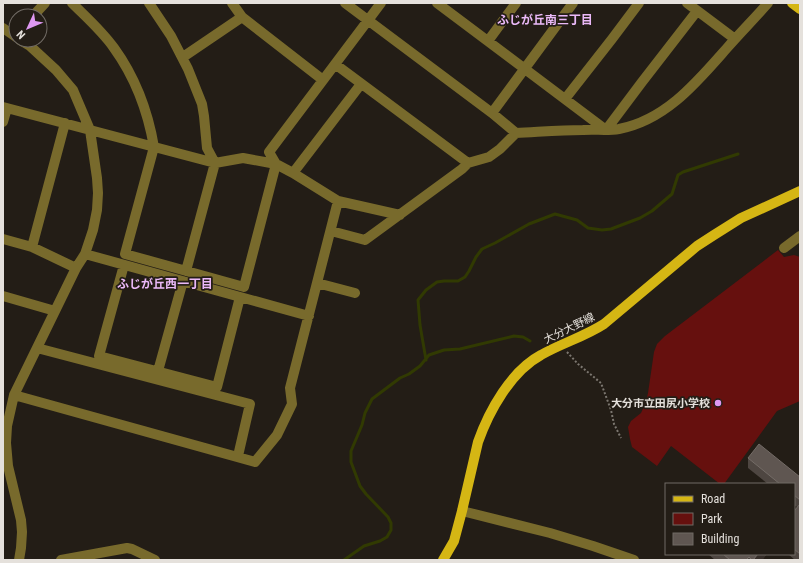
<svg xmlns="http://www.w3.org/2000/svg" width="803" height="563" viewBox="0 0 803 563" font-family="'Roboto Condensed','Noto Sans JP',sans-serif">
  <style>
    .green { fill: #66100e }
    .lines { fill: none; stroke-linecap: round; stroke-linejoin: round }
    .stream { stroke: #313a02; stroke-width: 3 }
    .path { stroke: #7c7770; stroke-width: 2; stroke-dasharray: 2 2; stroke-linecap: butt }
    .minor { stroke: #786a2c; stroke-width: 10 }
    .major { stroke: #d5b614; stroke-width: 10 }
    .wall { fill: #4e4641 }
    .shaded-wall { fill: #362e29 }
    .building { fill: #5f5651; stroke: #746c67 }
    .poi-dot { fill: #de98f2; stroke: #231d16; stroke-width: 1.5 }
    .labels { text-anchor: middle; stroke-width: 3.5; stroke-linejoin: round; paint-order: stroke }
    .street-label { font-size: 11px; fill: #e5e1dc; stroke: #231d16 }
    .poi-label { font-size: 11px; font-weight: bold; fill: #e5e1dc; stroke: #231d16; text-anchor: end }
    .neighbourhood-label { font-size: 12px; font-weight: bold; fill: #eab9f8; stroke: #231d16 }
  </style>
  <rect width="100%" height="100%" fill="#231d16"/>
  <path class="green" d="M778 250 784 257 794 255 800 257V401L777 411 724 484H720L671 446 657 466 632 447 630 439 628 427 631 421 641 413 646 402 648 393 654 352 657 344 665 336Z"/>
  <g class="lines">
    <path class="stream" d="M426 360 420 325 418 300 426 290 437 282 444 281H458L465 277 469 271 476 257 482 249 495 243 529 224 555 214 577 220 588 228 602 230 611 229 640 218 652 211 672 194 678 175 683 172 738 154
      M344 560 364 546 380 541 387 537 391 530V523L388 517 366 494 360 486 351 462V451L362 425 365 413 372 399 400 378 409 374 420 366 429 355 444 350 460 349 514 336 523 337 530 341"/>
    <path class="path" d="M567 352 578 364 601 383 611 410 614 424 621 438"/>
    <path class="minor" d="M72 3C86 17 102 31 114 48 135 77 148 112 154 147L125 254 244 287 276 164 269 152 381 3
      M149 3 171 36 188 69 202 104 204 116 207 148 215 163 186 271
      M232 3 242 17 323 80
      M345 3 492 113 516 133C538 132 560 130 583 130 595 129 607 131 619 129 666 120 697 82 727 48 740 33 755 18 768 3
      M437 3 606 130 642 82 697 11
      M687 3 735 39
      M33 16 45 3
      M3 28 16 37
      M488 41 516 3
      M183 57 242 17
      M335 64 468 163
      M565 99 612 39 639 3
      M3 107 215 163 243 158 276 164 293 173 338 201 400 215
      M492 113 573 3
      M3 122 7 108
      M293 173 361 84
      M331 231 365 240 462 169 468 163 489 157 500 149 516 133
      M3 239 32 247 76 268
      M32 247 65 123
      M784 248 800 236
      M85 254 309 316
      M124 265 99 356 217 387 240 297
      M317 283 355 293
      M3 296 55 311
      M37 348 250 404 238 456
      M158 371 183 281
      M14 395 255 462 277 435 292 404 290 388 338 201
      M462 511 550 533 593 546 634 560
      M19 560 21 548 22 532 21 520 8 466 6 443 7 426 14 395 76 268 85 254 93 230 97 210 98 193 97 178 90 130 73 90 56 70 30 46 20 40
      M61 560 127 548 132 549 155 560"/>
    <path class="major" d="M792 3 800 9
      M443 560 454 541 462 511 478 442C489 411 511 371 541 355 562 343 584 337 604 324L697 246 714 235 741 218 800 191"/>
  </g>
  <path class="wall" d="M748 458 800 477V560H795L788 554H794V511L797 507 794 505V484H768L748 468Z
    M708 554H767L762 560H715Z"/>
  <path class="shaded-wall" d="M758 554H767L762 560H753Z"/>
  <path class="building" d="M759 444 800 477V500L794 495V484H780L748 458Z
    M800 504V554L794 549V511Z
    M723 554H758L753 560H752L749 557 746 560H730Z"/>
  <circle class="poi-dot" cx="718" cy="403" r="4"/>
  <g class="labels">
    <g class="street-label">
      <text transform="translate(569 328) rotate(-26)" y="4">大分大野線</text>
    </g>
    <g class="poi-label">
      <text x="710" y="407">大分市立田尻小学校</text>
    </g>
    <g class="neighbourhood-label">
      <text x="545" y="24">ふじが丘南三丁目</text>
      <text x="165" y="288">ふじが丘西一丁目</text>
    </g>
  </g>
  <rect width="803" height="563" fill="none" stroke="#e5e1dc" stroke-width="8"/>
  <rect x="665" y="483" width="130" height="72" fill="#231d16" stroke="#716b65"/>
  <rect x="673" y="496" width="20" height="6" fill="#d5b614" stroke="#716b65"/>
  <text x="701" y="503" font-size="12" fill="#e5e1dc">Road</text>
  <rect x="673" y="513" width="20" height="12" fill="#66100e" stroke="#716b65"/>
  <text x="701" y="523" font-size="12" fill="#e5e1dc">Park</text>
  <rect x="673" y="533" width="20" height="12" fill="#5f5651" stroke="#716b65"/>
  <text x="701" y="543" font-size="12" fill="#e5e1dc">Building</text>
  <g transform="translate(28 28) rotate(226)"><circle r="19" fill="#231d16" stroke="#716b65"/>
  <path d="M0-3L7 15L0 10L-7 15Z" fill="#de98f2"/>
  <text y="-6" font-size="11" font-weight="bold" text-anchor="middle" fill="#e5e1dc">N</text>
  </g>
</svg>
